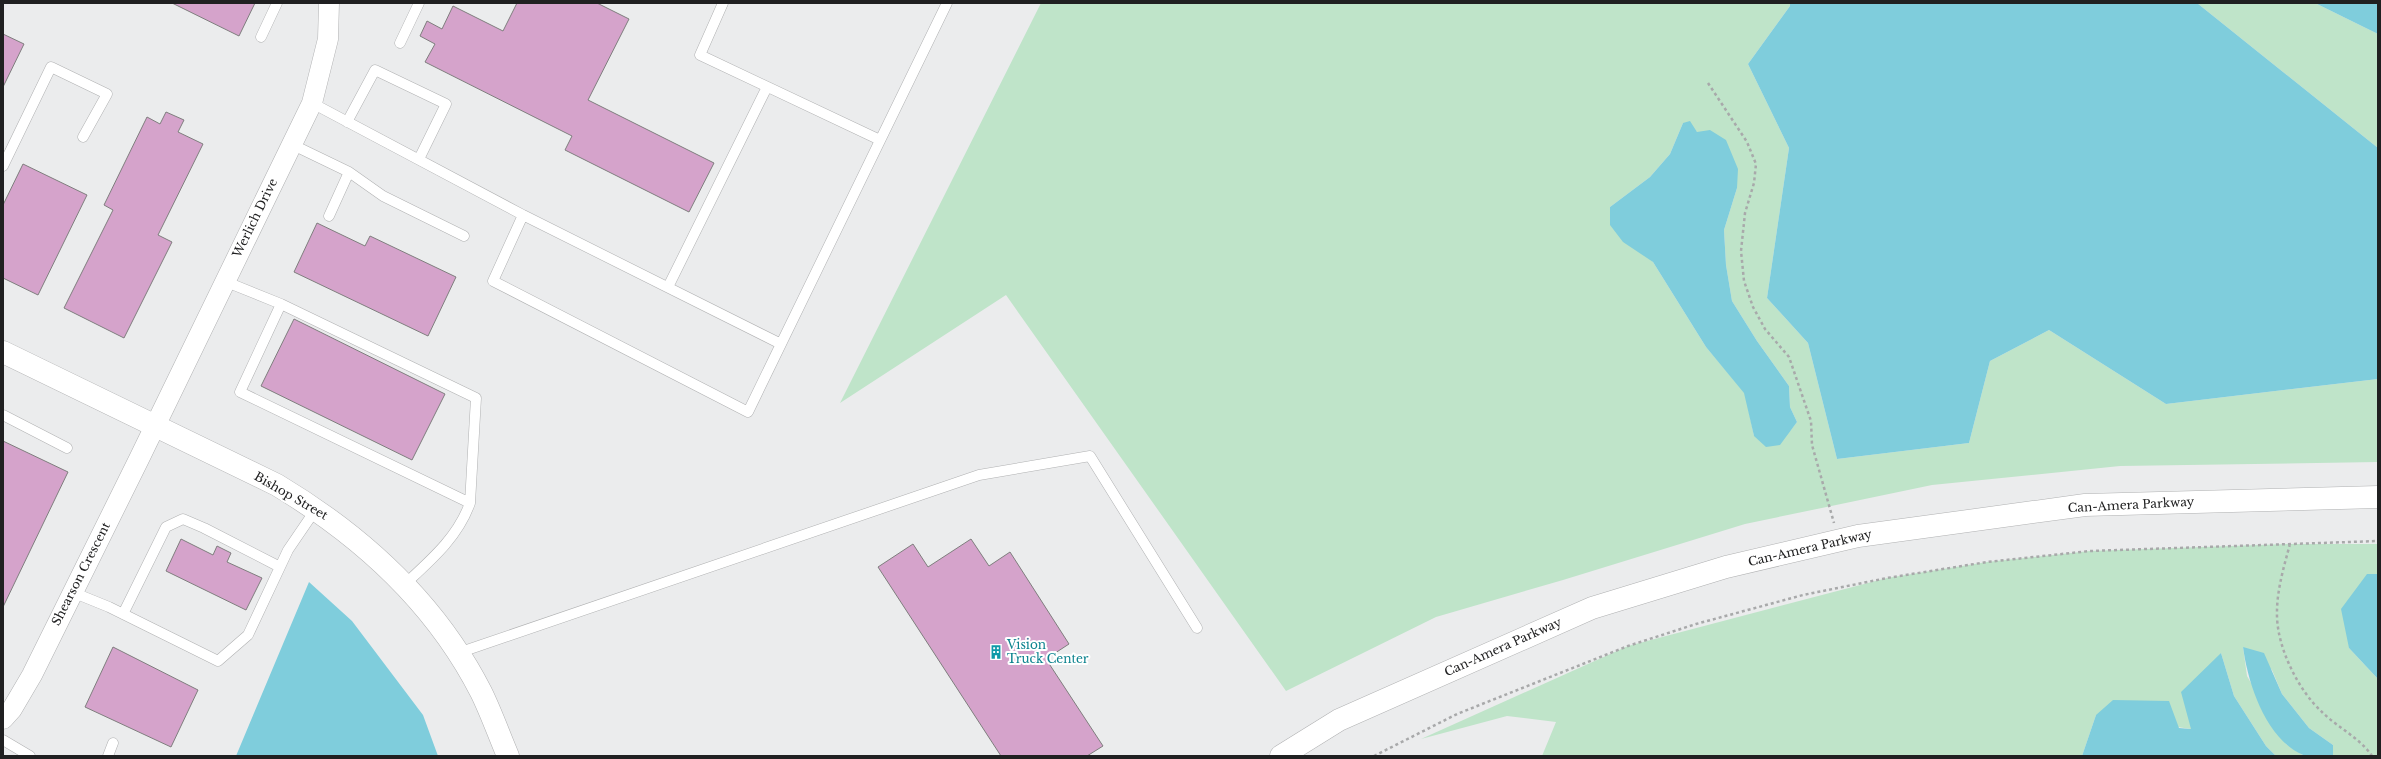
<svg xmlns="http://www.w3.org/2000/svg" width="2381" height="759" viewBox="0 0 2381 759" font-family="'Libre Baskerville',serif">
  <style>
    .green { fill: #bfe4c9; fill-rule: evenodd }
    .water { fill: #7fcddc }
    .building { fill: #d5a3cb; stroke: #7f7e7e }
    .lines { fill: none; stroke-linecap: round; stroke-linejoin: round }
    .lane-casing { stroke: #b0b1b2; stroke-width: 11 }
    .street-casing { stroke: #b0b1b2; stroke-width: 21 }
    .secondary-casing { stroke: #b0b1b2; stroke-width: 23 }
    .path { stroke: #a8a9aa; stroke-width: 2.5; stroke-dasharray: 3 3; stroke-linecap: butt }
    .lane { stroke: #fff; stroke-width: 10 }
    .street { stroke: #fff; stroke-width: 20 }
    .secondary { stroke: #fff; stroke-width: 22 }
    .labels { text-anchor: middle; stroke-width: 4; stroke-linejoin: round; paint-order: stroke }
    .street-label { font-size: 12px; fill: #202021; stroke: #fff }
    .culture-label { font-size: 12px; fill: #0d838f; stroke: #fff; text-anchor: start }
  </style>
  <rect width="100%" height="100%" fill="#ebeced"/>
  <path class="green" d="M1041 3H1790V6L1748 64 1789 148 1767 298 1808 343 1837 459 1969 443 1990 361 2049 330 2166 404 2378 379V462L2120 466 1932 485 1745 524 1563 580 1436 617 1286 691 1006 295 840 403ZM1683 123 1697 132 1737 188 1724 230 1726 265 1732 301 1757 341 1789 386 1790 407 1797 422 1790 431 1754 436 1745 393 1706 347 1653 262 1610 207 1650 177 1670 154Z
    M2197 3H2315L2378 34V148Z
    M2290 544H2378V574L2367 575 2349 648 2378 679V756H2333V745L2309 728 2282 694 2272 670 2243 647 2247 676 2286 744 2304 756H2276L2266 746 2234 696 2221 653 2191 729 2096 715 2082 756H1542L1556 722 1507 716 1421 739 1628 646 1887 578 1987 562 2090 551Z"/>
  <path class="water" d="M1790 3H2197L2378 148V379L2166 404 2049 330 1990 361 1969 443 1837 459 1808 343 1767 298 1789 148 1748 64 1790 6Z
    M2315 3H2378V34Z
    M1690 121 1697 132 1710 130 1726 140 1738 169 1737 188 1724 230 1726 265 1732 301 1757 341 1789 386 1790 407 1797 422 1780 445 1766 447 1754 436 1744 393 1706 347 1653 262 1623 242 1610 225V207L1650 177 1670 154 1683 123Z
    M2367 574H2378V679L2349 648 2341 609Z
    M309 582 352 621 423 715 438 756H236Z
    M2243 647 2264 653 2282 694 2309 728 2333 745V756C2325 756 2311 759 2303 755 2266 739 2248 684 2243 647Z
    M2221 653 2234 696 2266 746 2276 756H2082L2096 715 2113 700 2169 701 2179 728 2191 729 2181 692Z"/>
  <path class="building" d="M172 3H255L239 36Z
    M517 3H597L629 19 588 100 714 163 689 212 565 150 572 136 425 62 435 44 420 36 427 21 442 29 453 6 503 31Z
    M3 34 24 44 3 87Z
    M166 112 184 120 178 132 203 144 158 235 172 242 124 338 64 308 113 210 104 205 147 117 160 124Z
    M23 164 87 195 38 295 3 278V205Z
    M317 223 365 246 370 236 456 277 428 336 294 272Z
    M294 319 445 394 412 460 261 386Z
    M3 441 68 472 3 607Z
    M181 539 213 555 217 546 231 553 227 562 262 578 246 610 166 571Z
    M971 539 989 566 1010 552 1069 644 1046 659 1103 746 1087 756H1001L878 567 913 544 928 567Z
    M113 647 198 690 171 747 85 707Z"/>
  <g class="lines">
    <defs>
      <path id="lane" d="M723 3 700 55 880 140
        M261 37 277 3
        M400 43 419 3
        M312 103 523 215 781 344 947 3
        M347 122 375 70 446 104 419 159
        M291 144 349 172 329 216
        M3 166 51 67 107 94 83 137
        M349 172 383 196 464 236
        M523 215 493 281 748 412 781 344
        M224 281 281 304 476 398 470 503C458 537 431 560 405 584
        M668 287 767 87
        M281 304 240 392 470 503
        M3 415 67 448
        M72 592 109 607 218 661 248 635 288 550 316 509
        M123 614 166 527 183 519 204 528 280 567
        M458 653 979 475 1090 456 1197 628
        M3 740 30 756
        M108 756 113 743"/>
      <path id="street" d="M3 719 12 709 32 675 139 459 312 103 328 39 329 3"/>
      <path id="secondary" d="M3 352 277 485C362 536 435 602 481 692 491 712 499 735 508 756
        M1281 756 1339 720 1592 608 1726 567 1858 536 2085 505 2378 497"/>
    </defs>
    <use href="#lane" class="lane-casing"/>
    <use href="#street" class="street-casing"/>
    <use href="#secondary" class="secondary-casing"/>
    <path class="path" d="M1708 83 1747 142 1756 164 1754 183 1745 213 1741 251 1744 281 1753 307 1765 329 1789 357 1811 421 1812 445 1834 523
      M2290 544C2284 566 2277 590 2277 612 2276 646 2298 690 2322 712 2338 728 2359 737 2372 756
      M1374 756 1457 714 1628 646 1696 624 1803 595 1887 578 1987 562 2090 551 2378 541"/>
    <use href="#lane" class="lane"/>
    <use href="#street" class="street"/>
    <use href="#secondary" class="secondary"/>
  </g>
  <defs>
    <symbol id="building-bare" viewBox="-9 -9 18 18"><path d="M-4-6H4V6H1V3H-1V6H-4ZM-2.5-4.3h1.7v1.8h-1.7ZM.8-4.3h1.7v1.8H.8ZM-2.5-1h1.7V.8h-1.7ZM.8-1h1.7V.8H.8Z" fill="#0f9aa8" stroke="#fff" stroke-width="2.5" paint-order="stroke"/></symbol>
  </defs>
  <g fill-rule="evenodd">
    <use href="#building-bare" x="986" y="642" width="20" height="20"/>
  </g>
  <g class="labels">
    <g class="street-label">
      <text transform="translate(255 218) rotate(-64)" y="4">Werlich Drive</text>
      <text transform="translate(291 496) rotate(30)" y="4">Bishop Street</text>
      <text transform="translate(2131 505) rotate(-3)" y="4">Can-Amera Parkway</text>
      <text transform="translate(1810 548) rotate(-13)" y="4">Can-Amera Parkway</text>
      <text transform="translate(81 574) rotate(-63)" y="4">Shearson Crescent</text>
      <text transform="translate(1503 647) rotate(-24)" y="4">Can-Amera Parkway</text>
    </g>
    <g class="culture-label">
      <text x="1007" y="649">Vision<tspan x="1007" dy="14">Truck Center</tspan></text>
    </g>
  </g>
  <rect width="2381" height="759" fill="none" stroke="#202021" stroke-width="8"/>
</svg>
